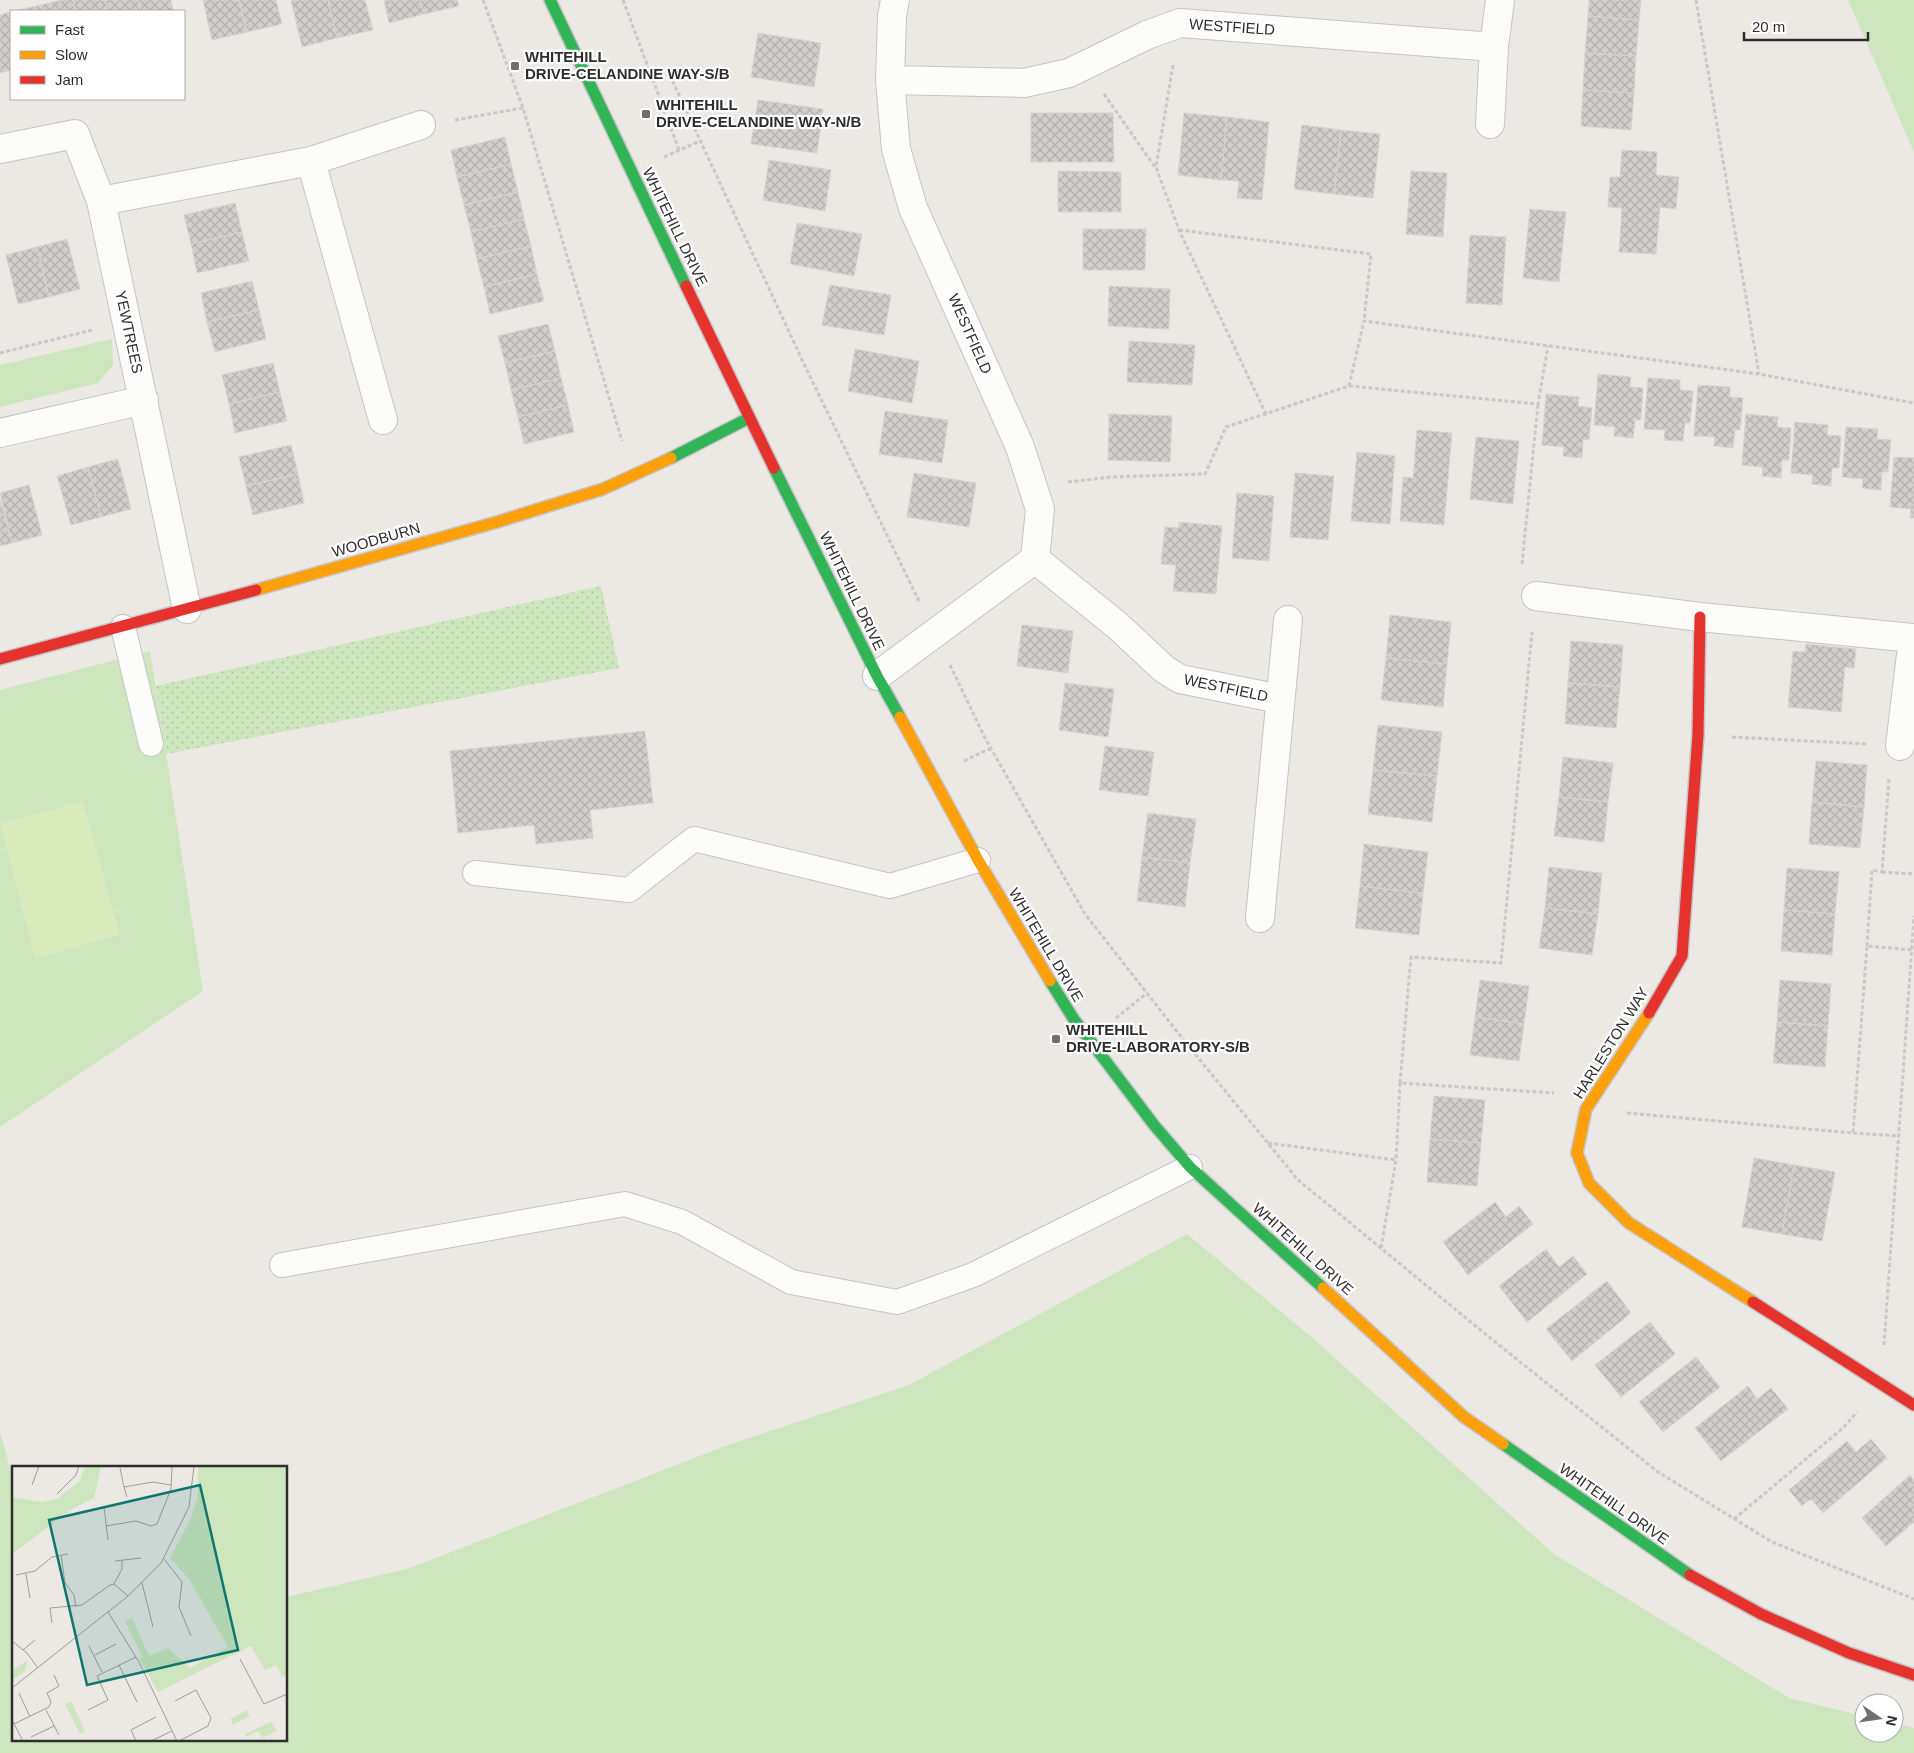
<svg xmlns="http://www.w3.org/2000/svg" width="1914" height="1753" viewBox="0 0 1914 1753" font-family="Helvetica,sans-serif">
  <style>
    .grass { fill: #cee6be }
    .garden { fill: url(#garden-dots) }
    .pitch { fill: #d9eabb }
    .building { fill: url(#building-cross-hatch); stroke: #d7d4d0 }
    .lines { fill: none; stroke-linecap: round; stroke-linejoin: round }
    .lane-casing { stroke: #c5c4c5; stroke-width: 26 }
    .street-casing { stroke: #c5c4c5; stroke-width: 30 }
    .fast-casing { stroke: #c5c4c5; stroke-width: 14 }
    .slow-casing { stroke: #c5c4c5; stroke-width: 14 }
    .jam-casing { stroke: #c5c4c5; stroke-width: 14 }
    .path { stroke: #c9c9c8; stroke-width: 3; stroke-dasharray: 4 2.5; stroke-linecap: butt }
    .lane { stroke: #fcfcfb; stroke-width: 24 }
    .street { stroke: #fcfcfb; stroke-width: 28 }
    .fast { stroke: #30b455; stroke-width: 11 }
    .slow { stroke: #ff9f0a; stroke-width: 11 }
    .jam { stroke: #e5322d; stroke-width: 11 }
    .poi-dot { fill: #706f6e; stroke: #fff; stroke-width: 2 }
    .labels { text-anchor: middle; stroke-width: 4.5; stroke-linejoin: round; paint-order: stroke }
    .street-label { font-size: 15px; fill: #2e2e2e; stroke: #fff }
    .poi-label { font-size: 15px; font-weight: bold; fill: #2e2e2e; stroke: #fff; text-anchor: start }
    .inset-road { fill: none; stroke: #a09e9b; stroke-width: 1 }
    .view { fill: #0f766e; fill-opacity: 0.15; stroke: #0f766e; stroke-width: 2.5 }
    .inset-edge { fill: none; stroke: #2e2e2e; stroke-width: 2.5 }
  </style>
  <defs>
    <pattern id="garden-dots" width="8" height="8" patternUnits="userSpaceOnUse" patternTransform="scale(1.25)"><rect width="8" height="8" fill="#cee6be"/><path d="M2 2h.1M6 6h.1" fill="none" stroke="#b1c6a4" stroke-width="1.8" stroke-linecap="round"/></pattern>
    <pattern id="building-cross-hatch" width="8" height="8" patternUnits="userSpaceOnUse" patternTransform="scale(1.25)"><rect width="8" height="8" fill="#d1cecb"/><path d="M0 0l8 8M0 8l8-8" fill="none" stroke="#b4b1af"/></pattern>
  </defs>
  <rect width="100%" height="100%" fill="#ece8e4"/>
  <path class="grass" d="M1848 0H1914V152Z
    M112 339 113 365 98 383 0 407V365Z
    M150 651 203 991 0 1127V690Z
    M1187 1234 1309 1335 1554 1554 1789 1698 1864 1716V1733H1894V1723L1914 1728V1753H0V1432L14 1482V1739H286V1597L410 1568 728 1445 909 1385Z"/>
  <path class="garden" d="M601 586 619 668 166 754 156 686Z"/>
  <path class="pitch" d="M83 801 120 935 35 958 0 824Z"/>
  <path class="building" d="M62 0H73L75 11H43L41 5Z
    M73 0H105L108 11H75Z
    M105 0H138L141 11H108Z
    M138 0H171L173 11H141Z
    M203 0H239L247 32 212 40Z
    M239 0H276L282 24 247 32Z
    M291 0H328L337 38 302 47Z
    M328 0H365L373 30 337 38Z
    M384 0H420L424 14 389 23Z
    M420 0H457L459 6 424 14Z
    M1589 0H1641L1639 20 1588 16Z
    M41 5 43 11H14Z
    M10 12 11 70 0 73V15Z
    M1588 16 1639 20 1636 56 1585 53Z
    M758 33 821 43 814 87 751 77Z
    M1585 53 1636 56 1634 93 1583 90Z
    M1583 90 1634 93 1631 130 1581 126Z
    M758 100 823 109 817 153 751 144Z
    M1031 113H1113L1114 162H1031Z
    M1184 113 1227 117 1221 180 1178 175Z
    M1227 117 1269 122 1262 200 1237 198 1239 181 1221 180Z
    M1302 125 1341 130 1334 194 1294 189Z
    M1341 130 1380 134 1373 198 1334 194Z
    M505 137 511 164 457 177 451 150Z
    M1622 150 1657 152 1656 175 1679 177 1676 209 1660 207 1656 254 1619 252 1622 208 1608 207 1610 177H1620Z
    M769 160 831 170 825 211 763 200Z
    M511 164 518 192 464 205 457 177Z
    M1058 171 1121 172V212H1058Z
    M1411 171 1447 173 1443 237 1406 234Z
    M518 192 524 219 471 232 464 205Z
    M235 203 242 232 191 244 184 215Z
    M1530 209 1566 212 1559 282 1523 278Z
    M524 219 531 246 477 259 471 232Z
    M797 223 862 234 854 276 790 264Z
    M1083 229H1146L1145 270H1083Z
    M242 232 249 261 197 273 191 244Z
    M1470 235 1506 237 1502 305 1466 303Z
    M67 239 80 289 49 297 37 247Z
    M531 246 537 274 484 287 477 259Z
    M37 247 49 297 18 304 6 255Z
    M537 274 544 301 490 314 484 287Z
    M252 281 259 310 207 322 201 293Z
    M830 285 891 295 884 335 822 325Z
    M1109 286 1170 289 1169 329 1108 326Z
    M259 310 266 339 215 352 207 322Z
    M548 324 555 351 505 363 498 336Z
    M1129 341 1195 345 1192 385 1127 382Z
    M855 349 919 361 912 403 848 391Z
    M555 351 561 378 511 390 505 363Z
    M273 363 280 392 229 404 222 375Z
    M1598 374 1631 377 1630 387 1643 388 1641 420H1635L1633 438 1614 436 1615 427 1594 425Z
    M561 378 568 405 518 417 511 390Z
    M1648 378 1680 380V390L1693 391 1690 423H1685L1683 441 1664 440 1665 430 1644 429Z
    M1698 385 1730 387V397L1743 398 1740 430H1735L1733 448 1714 446 1715 437 1694 436Z
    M280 392 287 421 235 433 229 404Z
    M1546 394 1579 397 1578 406 1592 408 1589 440 1583 439 1582 458 1563 456 1564 447 1542 445Z
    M568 405 574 432 524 444 518 417Z
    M885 411 948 420 942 463 879 454Z
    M1109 414 1172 416 1170 462 1108 460Z
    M1746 414 1778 417 1777 427 1791 428 1789 460H1782L1781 478 1762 476 1763 467 1742 465Z
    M1795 422 1828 425 1827 435 1841 436 1839 468H1832L1831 486 1812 484 1813 475 1791 473Z
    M1846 427 1878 429 1877 439 1891 440 1888 472H1882L1881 490 1862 488 1863 479 1842 477Z
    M1417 430 1452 433 1444 525 1400 521 1403 477 1413 478Z
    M1476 437 1519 441 1513 504 1470 499Z
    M291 445 298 474 246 486 239 457Z
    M1357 452 1395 456 1390 524 1351 521Z
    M1894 457 1914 458V518H1910L1911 509 1890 507Z
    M118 459 131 509 101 517 88 467Z
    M88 467 101 517 71 525 57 476Z
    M914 473 976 483 969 527 907 517Z
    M1295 473 1334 476 1328 540 1290 537Z
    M298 474 304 503 253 515 246 486Z
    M29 485 42 535 12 543 0 493Z
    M1237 493 1274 496 1269 561 1232 558Z
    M0 499 12 543 0 546Z
    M1179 522 1222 526 1216 594 1173 591 1176 565 1161 564 1165 527 1179 528Z
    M1390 615 1451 622 1447 664 1386 658Z
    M1022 625 1073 631 1068 673 1017 666Z
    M1571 641 1623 645 1620 687 1568 683Z
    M1806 644 1856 649 1854 668 1845 667 1841 712 1788 707 1793 651 1805 652Z
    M1386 658 1447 664 1443 707 1381 700Z
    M1065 683 1114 689 1108 737 1059 730Z
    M1568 683 1620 687 1616 728 1565 724Z
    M1378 725 1442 732 1437 776 1373 770Z
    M645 731 653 803 590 810 593 838 536 844 534 825 458 833 450 751Z
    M1105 746 1154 752 1148 796 1099 790Z
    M1563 757 1613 763 1608 802 1559 797Z
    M1816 761 1867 765 1864 807 1812 802Z
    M1373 770 1437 776 1432 822 1368 814Z
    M1559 797 1608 802 1604 842 1554 836Z
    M1812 802 1864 807 1860 848 1809 844Z
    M1148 813 1196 819 1190 863 1142 857Z
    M1364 844 1428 852 1423 893 1360 886Z
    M1142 857 1190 863 1185 907 1137 901Z
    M1549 867 1602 873 1598 914 1545 908Z
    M1787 868 1839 872 1835 914 1784 910Z
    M1360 886 1423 893 1419 935 1355 928Z
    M1545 908 1598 914 1592 955 1539 948Z
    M1784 910 1835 914 1832 955 1781 951Z
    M1480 980 1529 986 1524 1024 1475 1017Z
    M1780 980 1831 984 1828 1026 1777 1022Z
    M1475 1017 1524 1024 1519 1061 1470 1055Z
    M1777 1022 1828 1026 1825 1067 1773 1063Z
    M1434 1096 1485 1100 1481 1143 1430 1139Z
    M1430 1139 1481 1143 1477 1186 1427 1182Z
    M1754 1158 1794 1165 1782 1234 1742 1227Z
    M1794 1165 1835 1172 1822 1241 1782 1234Z
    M1495 1202 1506 1217 1519 1206 1533 1224 1468 1275 1443 1242Z
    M1546 1249 1559 1267 1573 1256 1587 1274 1527 1322 1499 1286Z
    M1607 1281 1631 1313 1572 1361 1546 1329Z
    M1650 1322 1675 1354 1621 1397 1595 1365Z
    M1696 1357 1720 1387 1663 1432 1639 1402Z
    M1748 1386 1757 1399 1771 1388 1788 1409 1721 1461 1695 1428Z
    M1871 1439 1887 1458 1823 1513 1811 1499 1802 1506 1789 1490 1847 1441 1856 1452Z
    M1910 1475 1914 1480V1522L1886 1546 1862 1518Z"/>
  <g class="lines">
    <defs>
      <path id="lane" d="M123 627 151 744
        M475 873 629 890 694 839 890 886 978 860
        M282 1265 625 1204 682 1222 791 1282 897 1302 973 1275 1190 1167"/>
      <path id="street" d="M890 80 1024 83 1069 73 1147 35 1180 23 1494 47
        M1490 124 1494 47 1500 0
        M0 149 75 134 101 201 187 609
        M311 161 383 420
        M101 201 311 161 421 125
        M0 433 144 400
        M1035 559 1118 626 1164 669 1180 679 1280 699
        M1536 596 1700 617 1913 638 1900 746
        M877 676 1035 559 1040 509 1020 447 913 208 896 149 890 80 892 16 895 0
        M1260 918 1288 620"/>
      <path id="fast" d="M550 0 686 286
        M671 458 749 418
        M774 468 877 676 900 717
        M1050 981 1073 1018 1154 1125 1190 1167 1323 1288
        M1503 1444 1690 1575"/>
      <path id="slow" d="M256 590 497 522 603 489 671 458
        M900 717 978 860 1050 981
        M1649 1013 1586 1109 1577 1153 1589 1183 1629 1223 1753 1302
        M1323 1288 1464 1417 1503 1444"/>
      <path id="jam" d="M686 286 774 468
        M0 659 256 590
        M1649 1013 1682 956 1698 735 1700 617
        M1753 1302 1914 1405
        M1690 1575 1761 1614 1849 1653 1914 1675"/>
    </defs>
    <use href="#lane" class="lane-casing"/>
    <use href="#street" class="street-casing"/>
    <use href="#fast" class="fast-casing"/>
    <use href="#slow" class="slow-casing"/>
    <use href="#jam" class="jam-casing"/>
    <path class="path" d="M483 0 523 108 622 441
      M623 0 679 150
      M1696 0 1759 374
      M1173 65 1156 167 1179 230 1266 414
      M667 69 804 364 919 601
      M1104 94 1155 167
      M455 120 523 108
      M664 157 700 141
      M1179 230 1371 254 1364 321
      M0 353 92 330
      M1349 386 1538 404 1548 346
      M1068 482 1110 477 1205 474 1226 427 1349 386 1364 321 1759 374 1914 403
      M1522 564 1538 404
      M950 665 985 738 1085 914 1186 1043 1298 1180 1489 1337 1658 1472 1772 1542 1914 1599
      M1732 737 1866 744
      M964 761 991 748
      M1882 872 1914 874
      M1867 946 1872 870 1882 872 1889 778
      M1116 1018 1147 993
      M1400 1083 1411 957 1501 963 1532 632
      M1627 1113 1853 1133 1867 946 1914 950
      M1853 1133 1899 1136
      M1268 1143 1396 1160
      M1381 1248 1396 1160 1400 1083 1554 1093
      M1884 1345 1914 916
      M1734 1519 1843 1428 1857 1412"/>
    <use href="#lane" class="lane"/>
    <use href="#street" class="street"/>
    <use href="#fast" class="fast"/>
    <use href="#slow" class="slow"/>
    <use href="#jam" class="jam"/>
  </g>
  <g class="poi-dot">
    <rect x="510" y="61" width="10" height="10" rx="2.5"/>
    <rect x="641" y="109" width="10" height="10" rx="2.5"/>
    <rect x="1051" y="1034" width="10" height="10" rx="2.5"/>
  </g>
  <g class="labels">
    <g class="street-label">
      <text transform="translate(1232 27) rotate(4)" y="5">WESTFIELD</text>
      <text transform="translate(675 227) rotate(64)" y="5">WHITEHILL DRIVE</text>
      <text transform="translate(129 332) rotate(78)" y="5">YEWTREES</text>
      <text transform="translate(970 334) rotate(66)" y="5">WESTFIELD</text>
      <text transform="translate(376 540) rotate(-16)" y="5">WOODBURN</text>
      <text transform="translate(852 591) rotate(64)" y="5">WHITEHILL DRIVE</text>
      <text transform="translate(1226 688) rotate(12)" y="5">WESTFIELD</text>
      <text transform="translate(1046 945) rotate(59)" y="5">WHITEHILL DRIVE</text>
      <text transform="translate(1611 1043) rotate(-58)" y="5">HARLESTON WAY</text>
      <text transform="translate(1303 1249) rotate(42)" y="5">WHITEHILL DRIVE</text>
      <text transform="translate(1614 1504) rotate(35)" y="5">WHITEHILL DRIVE</text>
    </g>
    <g class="poi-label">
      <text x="525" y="62">WHITEHILL<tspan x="525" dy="17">DRIVE-CELANDINE WAY-S/B</tspan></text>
      <text x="656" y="110">WHITEHILL<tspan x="656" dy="17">DRIVE-CELANDINE WAY-N/B</tspan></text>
      <text x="1066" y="1035">WHITEHILL<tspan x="1066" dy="17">DRIVE-LABORATORY-S/B</tspan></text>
    </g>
  </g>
  <g transform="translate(12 1466)">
    <rect width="275" height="275" fill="#ece8e4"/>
    <path d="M73 0H89L82 32 62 42 0 88V31L29 36 45 33 68 15ZM186 0H275V208L271 211 264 199 253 204 239 180 146 226 128 193 156 182 178 202 216 181 177 113 158 92 178 54 186 31ZM59 235 73 265 68 268 53 238ZM235 244 238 250 221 259 218 253ZM259 256 265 265 251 272 246 265 234 271 233 268Z" fill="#cee6be"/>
    <path d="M16 194 13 205 0 214V205Z" fill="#cee6be"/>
    <path d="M120 152 137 190 131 192 113 155Z" fill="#cee6be"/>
    <path class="inset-road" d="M108 2 112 21M20 19 27 0M45 28 64 9 67 0M115 31 112 21 141 16 159 19M94 60 124 55 139 60 145 58 159 23 160 0M96 74 92 41 101 40M49 89 53 117 62 129 64 141M152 93 170 116 167 141 179 170M103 95 129 92M14 108 18 132M4 109 23 105 40 91 56 88M130 117 141 161M102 118 110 103V94M96 146 127 196 165 275M40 157 38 142 70 139 98 119 102 118 116 130M0 175 15 187 26 202M77 180 90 206M11 184 23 174M83 189 104 178M228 193 252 238 275 228M107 199 125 236M0 222 116 130 149 97 177 41 182 0M7 227 18 251M163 235 184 224 199 252 196 260 167 275M34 244 47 269M76 244 96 234 85 210 124 191M0 254 11 275M2 258 37 241 39 236 35 227 47 220 42 209M19 271 42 260M124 275 119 264 144 251M139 275 160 265"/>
    <path class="view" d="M188 19 226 184 75 219 37 54Z"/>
    <rect width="275" height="275" class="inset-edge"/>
  </g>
  <rect x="10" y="10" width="175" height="90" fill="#ffffff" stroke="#ababab"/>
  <rect x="20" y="26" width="25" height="8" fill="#30b455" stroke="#ababab"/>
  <text x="55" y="35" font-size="15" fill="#2e2e2e">Fast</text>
  <rect x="20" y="51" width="25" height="8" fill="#ff9f0a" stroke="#ababab"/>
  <text x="55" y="60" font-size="15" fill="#2e2e2e">Slow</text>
  <rect x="20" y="76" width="25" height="8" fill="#e5322d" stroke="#ababab"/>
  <text x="55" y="85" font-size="15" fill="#2e2e2e">Jam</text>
  <g transform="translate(1879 1718) rotate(103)"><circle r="24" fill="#ffffff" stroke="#ababab"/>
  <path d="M0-4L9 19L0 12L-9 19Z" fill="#706f6e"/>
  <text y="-8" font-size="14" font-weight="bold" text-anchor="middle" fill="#2e2e2e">N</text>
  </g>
  <path d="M1744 32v8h124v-8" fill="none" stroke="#2e2e2e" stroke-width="2.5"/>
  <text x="1752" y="32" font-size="15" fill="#2e2e2e" stroke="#ffffff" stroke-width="4" paint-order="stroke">20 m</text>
</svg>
